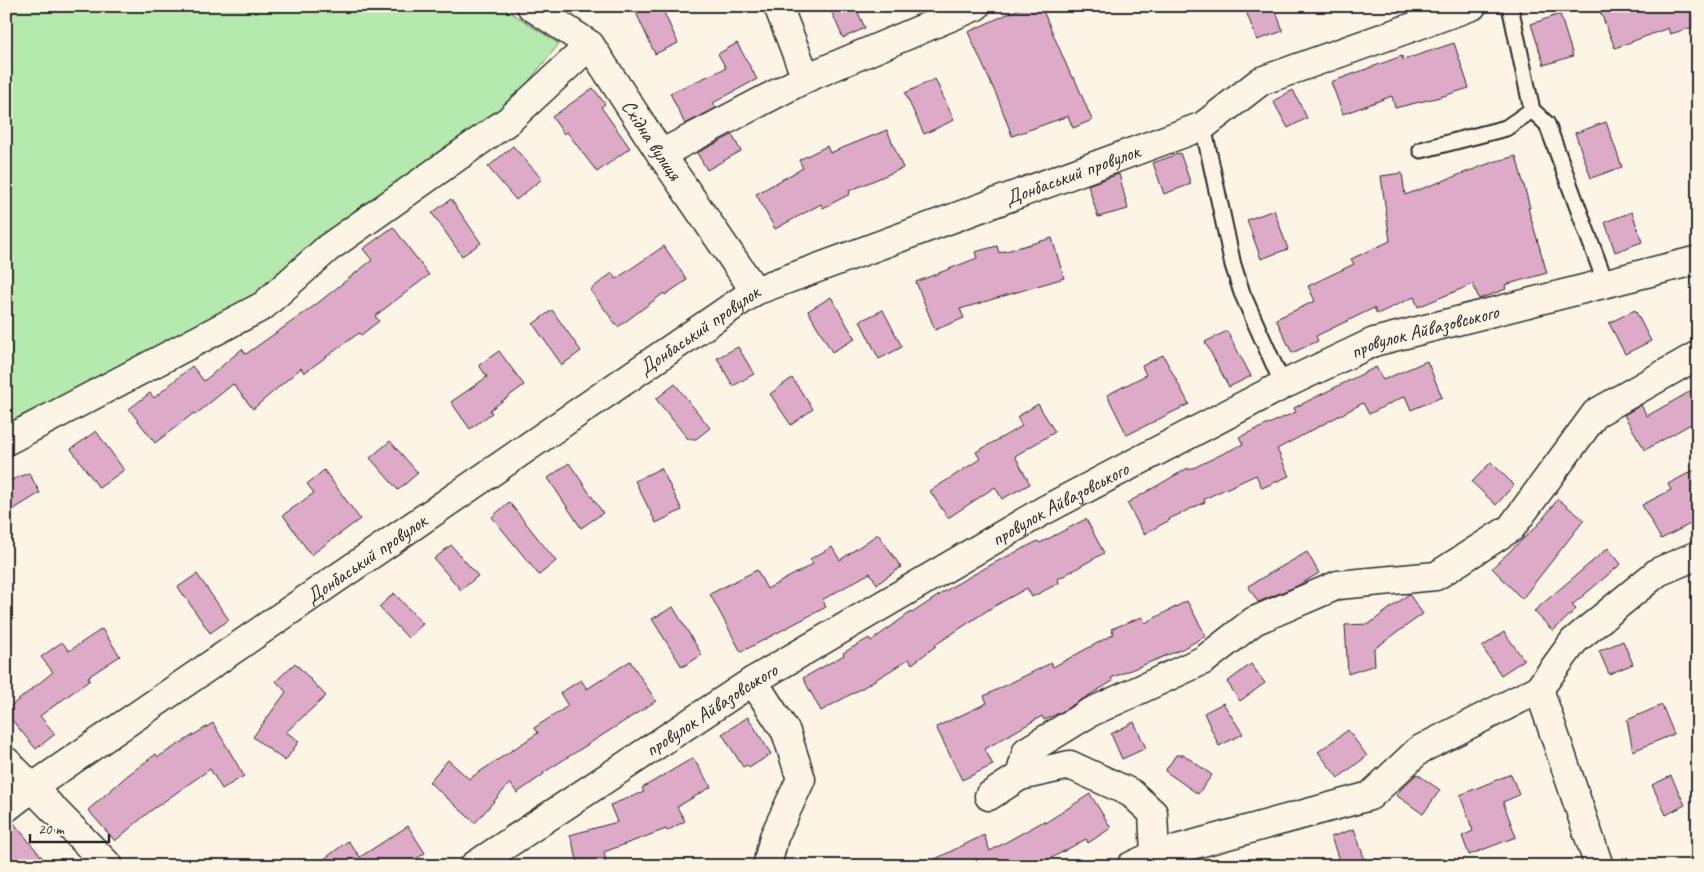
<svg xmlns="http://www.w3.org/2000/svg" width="1704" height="872" viewBox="0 0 1704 872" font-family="Caveat,sans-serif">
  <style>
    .green { fill: #b4eaad; stroke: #708a6c }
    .building { fill: #ddabc8; stroke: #2b2b2b }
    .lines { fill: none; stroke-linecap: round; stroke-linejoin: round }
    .lane-casing { stroke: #2b2b2b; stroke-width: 19 }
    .street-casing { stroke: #2b2b2b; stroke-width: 31 }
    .lane { stroke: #fcf5e5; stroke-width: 15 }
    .street { stroke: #fcf5e5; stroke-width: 28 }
    .labels { text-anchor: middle; stroke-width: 4; stroke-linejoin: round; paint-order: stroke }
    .street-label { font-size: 20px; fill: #2b2b2b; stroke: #fcf5e5 }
  </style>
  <rect width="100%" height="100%" fill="#fcf5e5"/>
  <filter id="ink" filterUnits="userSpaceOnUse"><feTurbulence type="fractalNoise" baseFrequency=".02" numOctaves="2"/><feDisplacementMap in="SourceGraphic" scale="10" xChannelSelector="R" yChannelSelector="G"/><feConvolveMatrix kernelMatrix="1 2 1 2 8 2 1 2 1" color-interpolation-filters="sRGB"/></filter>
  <g filter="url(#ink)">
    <path class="green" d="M6 6H501L559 44 507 108 257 300 6 423Z"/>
    <path class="building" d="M633 6H661L678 43 655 54Z
      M829 6H855L865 28 843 38Z
      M1025 6H1041L1072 78 1074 77 1092 120 1073 128 1068 116 1012 136 999 101 968 32Z
      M1244 6H1274L1283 31 1257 40Z
      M1598 6H1698V16L1692 19 1694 27 1670 34 1668 28 1615 48Z
      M1560 14 1573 56 1544 65 1531 24Z
      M737 43 757 79 713 103 716 108 685 124 670 93 726 68 718 54Z
      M1454 43 1469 88 1440 97 1395 108 1392 96 1343 114 1331 82 1402 56 1403 60Z
      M935 79 954 120 924 134 905 93Z
      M593 88 605 104 601 107 630 148 597 172 567 132 564 134 552 117Z
      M1293 90 1307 118 1288 128 1273 101Z
      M1606 122 1622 167 1591 178 1575 133Z
      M887 130 903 168 849 191 850 194 823 208 821 204 775 229 756 194 803 168 799 160 827 146 830 153Z
      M732 135 741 151 707 170 697 153Z
      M513 146 542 179 516 200 488 167Z
      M1180 153 1191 184 1164 194 1153 163Z
      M1516 156 1530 208H1528L1547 273 1505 285 1506 289 1479 299 1473 284 1418 307 1414 297 1377 314 1374 308 1316 336 1318 341 1292 353 1276 319 1315 301 1308 286 1354 264 1351 259 1390 241 1381 176 1402 173 1405 195 1493 162Z
      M1119 174 1128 209 1098 217 1088 185Z
      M451 199 481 243 462 256 432 213Z
      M1274 210 1288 249 1261 259 1247 220Z
      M1632 212 1642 242 1615 252 1605 222Z
      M393 227 429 275 375 316 379 321 361 335 359 333 304 373 301 368 253 409 233 384 195 415 194 413 155 443 129 409 150 393 154 398 192 366 204 381 242 349 246 354 314 306 372 260 363 249Z
      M1052 238 1064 278 960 309 964 318 935 330 916 282 977 258 975 252 997 246 999 253Z
      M664 246 687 280 665 295 664 293 618 327 590 290 612 273 616 279Z
      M831 297 855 339 832 352 808 311Z
      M552 310 581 351 562 365 533 324Z
      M883 310 902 347 879 359 860 321Z
      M1635 310 1651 341 1625 354 1609 323Z
      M1227 331 1251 376 1229 387 1205 342Z
      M738 347 754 374 733 386 717 358Z
      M499 351 524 385 490 410 492 413 470 429 451 402 487 377 479 365Z
      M1163 355 1189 404 1127 435 1107 395 1146 375 1142 366Z
      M1427 361 1442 397 1411 410 1405 396 1369 414 1363 403 1277 449 1289 476 1262 488 1256 475 1204 499 1205 502 1169 519 1170 520 1144 534 1127 503 1188 468 1189 470 1243 444 1239 437 1296 412 1294 408 1376 367 1383 380Z
      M792 378 813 409 791 425 770 394Z
      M675 384 710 428 696 439H688L656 399Z
      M1698 387V420L1645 450 1624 415 1641 405 1647 416Z
      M1038 404 1055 432 1015 456 1030 484 1002 499 995 487 948 518 930 491 980 459 976 452 1022 426 1017 417Z
      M96 431 124 470 99 488 71 449Z
      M390 441 418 473 398 490 370 458Z
      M1491 462 1514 485 1496 505 1472 482Z
      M569 463 603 513 581 528 548 478Z
      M661 468 682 510 656 523 635 481Z
      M1698 468V520L1661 539 1642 505 1671 490 1668 484Z
      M324 470 360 519 311 555 283 515 314 493 307 484Z
      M29 473 40 493 6 514V482Z
      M1558 499 1584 520 1522 599 1492 568 1538 525Z
      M509 502 556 561 539 575 492 517Z
      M1086 519 1104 553 1058 579 1059 583 1032 597 1027 588 991 608 935 645 936 646 912 664 909 659 864 687 821 711 803 678 844 655 843 653 869 638 871 641 911 612 912 613 953 586 996 562 1038 541 1040 543Z
      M878 534 901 567 877 584 870 573 822 600 826 607 741 652 710 594 757 570 767 589 813 564 810 559 832 547 840 560Z
      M451 545 478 576 461 590 434 559Z
      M1608 548 1621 564 1572 605 1576 609 1553 631 1534 611Z
      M1307 552 1319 573 1297 586 1258 602 1248 586Z
      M197 574 229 620 210 633 178 587Z
      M394 593 423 624 408 638 379 607Z
      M1409 594 1423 614 1374 649 1375 665 1348 674 1345 625 1369 624Z
      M1187 601 1206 636 1180 650 1111 678 1113 681 1061 712 1044 720 1042 716 985 749 993 765 962 780 936 727 987 703 984 696 1051 663 1053 667 1114 634 1111 629 1142 617 1145 623Z
      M673 607 702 655 682 667 652 619Z
      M102 629 120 656 88 677 90 680 40 716 55 734 36 749 6 713V710L53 672 41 657 62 642 69 651Z
      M1504 632 1524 660 1501 675 1482 647Z
      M1623 641 1633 664 1609 674 1599 651Z
      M630 661 656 701 543 773 544 774 517 793 510 783 475 823 429 782 448 760 469 779 538 733 534 728 568 706 560 693 581 680 587 689Z
      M295 663 326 696 286 732 299 741 285 761 253 737 286 692 276 681Z
      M1251 664 1265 683 1240 701 1227 682Z
      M1223 703 1243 734 1219 746 1204 713Z
      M1662 705 1674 734 1633 751 1627 720Z
      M748 717 771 754 749 768 747 765 743 767 722 734Z
      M1134 722 1146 748 1122 759 1111 734Z
      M213 723 244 776 222 789 210 769 149 812 115 841 88 810 128 775 156 754 158 757Z
      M1348 730 1367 756 1338 778 1318 752Z
      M1176 755H1184L1212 775 1198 794 1165 771Z
      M693 758 711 787 677 807 685 821 667 831 666 829 604 852 607 866H579L570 835 617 822 610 805 644 792 642 788Z
      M1417 774 1440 790 1423 814 1396 795 1403 787Z
      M1511 774 1519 795 1503 802 1516 837 1469 855 1462 836 1473 831 1460 795Z
      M1671 776 1685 805 1666 815 1652 785Z
      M1090 794 1111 828 1088 843 1086 839 1037 866H921L984 835 990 851 1044 821 1045 823Z
      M13 822 49 866H18L6 852V823Z
      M408 826 425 853 406 866H315L348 841 360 857Z
      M1354 829 1367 866H1341L1331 837Z"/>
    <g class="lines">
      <defs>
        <path id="lane" d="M1532 110 1547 124 1606 284
          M1203 126 1233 265 1242 293 1283 385
          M1421 150 1506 128 1532 110 1510 6"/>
        <g id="street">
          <path id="s1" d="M531 6 590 45 661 154 755 291"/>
          <path d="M778 6 806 78"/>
          <path d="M661 154 806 78 976 6"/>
          <path d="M6 441 263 306 328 248 508 121 590 45"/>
          <path d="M753 681 786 732 801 779 774 837 767 866"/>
          <path d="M1539 689 1599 866"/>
          <path d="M6 761 109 866"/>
          <path d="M1020 776 1027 751 1089 713 1204 660 1254 621 1338 585 1436 576 1511 528 1596 413 1698 355"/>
          <path d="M989 796 1020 776 1070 765 1131 793 1153 813 1155 855"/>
          <path id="s2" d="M6 808 33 787 755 291 1203 126 1261 81 1472 6"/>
          <path id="s3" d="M474 866 753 681 1043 511 1283 385 1374 342 1698 260"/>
          <path d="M1131 866 1155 855 1370 796 1419 750 1539 689 1574 641 1658 572 1698 555"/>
        </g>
      </defs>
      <use href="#lane" class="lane-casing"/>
      <use href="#street" class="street-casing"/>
      <use href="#lane" class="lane"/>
      <use href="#street" class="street"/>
    </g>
  </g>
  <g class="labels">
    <g class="street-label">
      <text dy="7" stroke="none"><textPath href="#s1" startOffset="184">Східна вулиця</textPath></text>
      <text dy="7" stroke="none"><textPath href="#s2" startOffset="1248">Донбаський провулок</textPath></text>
      <text dy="7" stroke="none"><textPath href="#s2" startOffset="842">Донбаський провулок</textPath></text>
      <text dy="7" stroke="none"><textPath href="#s3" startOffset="1094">провулок Айвазовського</textPath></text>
      <text dy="7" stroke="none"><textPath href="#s3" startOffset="689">провулок Айвазовського</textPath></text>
      <text dy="7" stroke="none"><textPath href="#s2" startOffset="438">Донбаський провулок</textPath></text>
      <text dy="7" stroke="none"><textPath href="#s3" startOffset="284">провулок Айвазовського</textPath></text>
    </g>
  </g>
  <rect width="1704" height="872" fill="none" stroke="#fcf5e5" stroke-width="25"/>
  <rect x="12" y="12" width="1679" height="847" fill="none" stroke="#2b2b2b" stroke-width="2" filter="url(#ink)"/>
  <path d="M30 834v8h79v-8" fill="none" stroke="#2b2b2b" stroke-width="2.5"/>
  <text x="38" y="834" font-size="15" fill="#2b2b2b" stroke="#fcf5e5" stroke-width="4" paint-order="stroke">20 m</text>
</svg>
